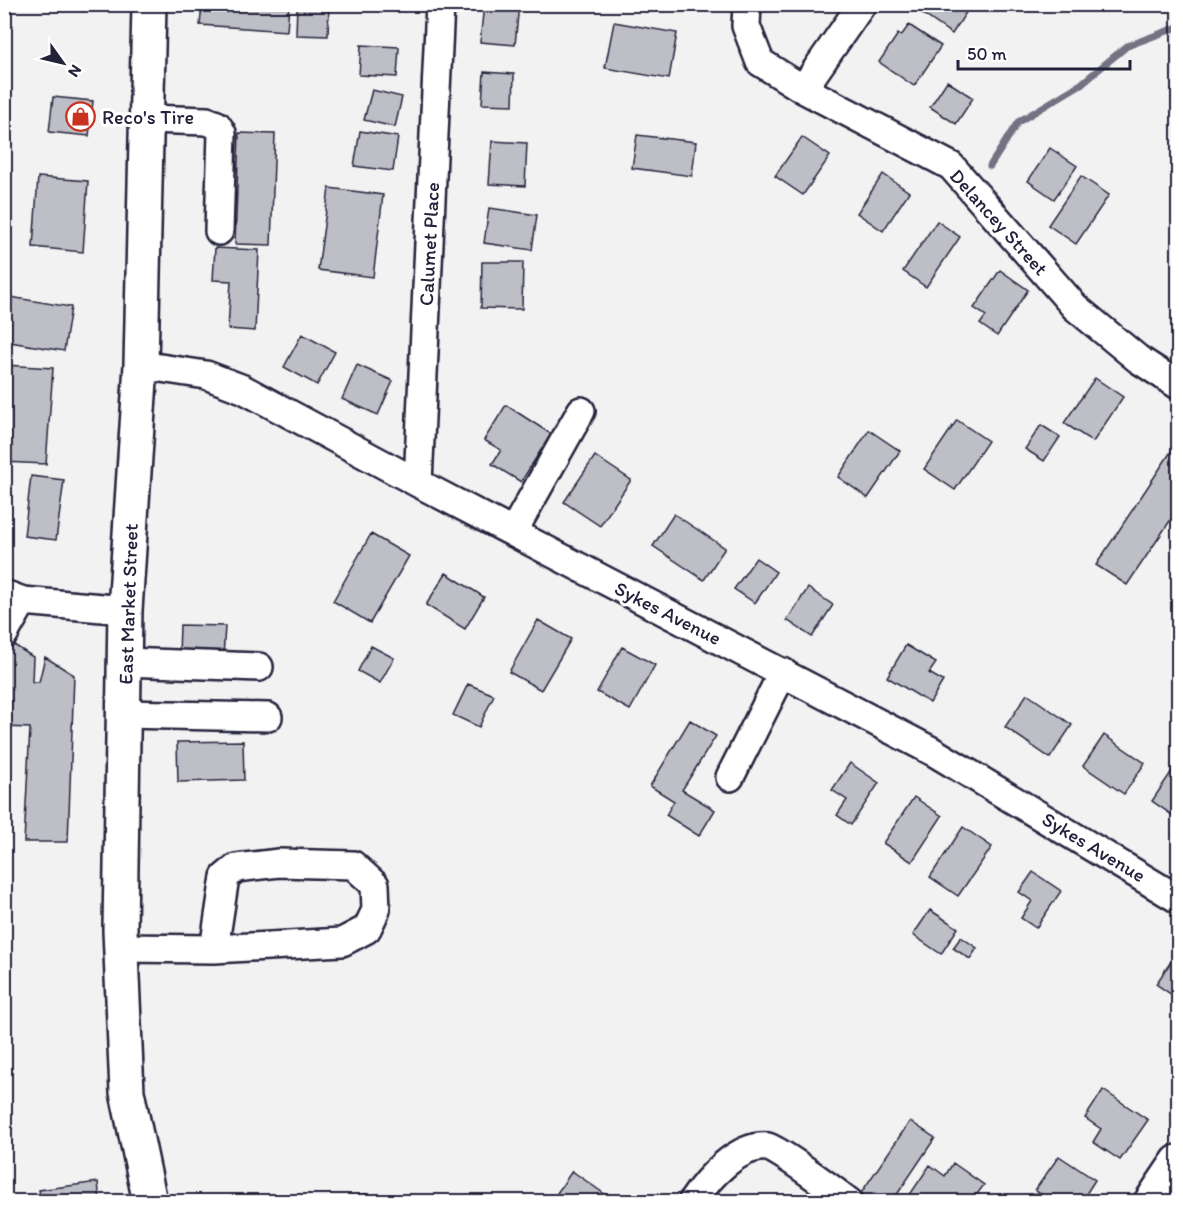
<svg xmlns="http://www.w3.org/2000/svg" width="1183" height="1206" viewBox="0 0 1183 1206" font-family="Itim,sans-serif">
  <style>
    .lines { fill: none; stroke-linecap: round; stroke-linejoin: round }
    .stream { stroke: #727282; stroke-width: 7 }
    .building { fill: #bebec6; stroke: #22223b; stroke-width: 1.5 }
    .minor-casing { stroke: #22223b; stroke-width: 32 }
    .major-casing { stroke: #22223b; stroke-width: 38 }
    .minor { stroke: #fff; stroke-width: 27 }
    .major { stroke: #fff; stroke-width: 33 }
    .labels { text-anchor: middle; stroke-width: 6; stroke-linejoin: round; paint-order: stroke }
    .poi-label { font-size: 20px; fill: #22223b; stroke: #fff; text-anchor: start }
    .street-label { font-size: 20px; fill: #22223b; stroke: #fff }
  </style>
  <rect width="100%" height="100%" fill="#f2f2f3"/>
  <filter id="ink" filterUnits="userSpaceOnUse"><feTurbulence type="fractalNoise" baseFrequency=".0167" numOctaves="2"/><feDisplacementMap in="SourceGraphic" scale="12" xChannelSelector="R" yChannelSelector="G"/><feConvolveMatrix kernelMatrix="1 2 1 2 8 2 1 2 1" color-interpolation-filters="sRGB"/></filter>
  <g filter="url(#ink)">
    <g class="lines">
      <path class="stream" d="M990 166 1018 122 1081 84 1127 46 1178 27"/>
    </g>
    <path class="building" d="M202 4H289L287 31 200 25Z
      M297 4H329L328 36 296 35Z
      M484 4H519L515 45 480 42Z
      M925 4H963L969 8 952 34 920 12Z
      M614 22 677 33 669 79 605 68Z
      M909 25 941 46 914 86 879 62 898 34 901 36Z
      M361 45 399 47 397 77 359 75Z
      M484 72 514 74 513 105 482 104Z
      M947 81 973 98 956 124 930 107Z
      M372 90 402 97 395 127 364 120Z
      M53 97 93 101 89 136 49 132Z
      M360 131 398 137 393 171 354 166Z
      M239 133 275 134 271 245 235 244Z
      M637 135 696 142 692 176 632 168Z
      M802 137 830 156 803 195 775 176Z
      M492 141 527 143 525 186 489 184Z
      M1050 148 1077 166 1054 199 1028 181Z
      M883 174 909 192 883 231 857 213Z
      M1081 176 1109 195 1076 244 1048 225Z
      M38 177 88 181 83 252 33 247Z
      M329 188 383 195 373 277 318 270Z
      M489 208 537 215 532 250 484 243Z
      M937 221 960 237 926 287 903 271Z
      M215 248 259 250 255 331 228 329 231 281 213 280Z
      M482 262H523L522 309 481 308Z
      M1000 270 1028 290 997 336 980 324 986 316 974 308Z
      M4 296 71 307 64 351 4 341Z
      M302 334 335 352 317 385 284 367Z
      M4 365 53 368 46 464 4 462Z
      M357 365 393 381 378 415 342 399Z
      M1095 378 1123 397 1093 442 1064 423Z
      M506 405 551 434 521 482 492 464 501 450 484 440Z
      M957 420 988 441 955 490 924 469Z
      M1041 425 1060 437 1044 461 1025 449Z
      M869 430 900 451 868 498 838 477Z
      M1178 441V509L1127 585 1096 565Z
      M595 456 631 480 600 526 564 502Z
      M31 476 64 480 56 540 24 536Z
      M674 514 725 548 704 580 653 546Z
      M371 534 409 556 370 623 333 601Z
      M756 558 776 572 755 603 734 589Z
      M446 573 484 597 465 629 426 605Z
      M808 588 833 605 812 637 787 620Z
      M538 620 571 639 541 690 509 672Z
      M180 625 225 626 223 657 179 656Z
      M6 640 33 657 32 682H39L45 657 74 675 68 842H24L30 728 5 727Z
      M906 645 936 663 929 673 943 681 930 703 887 677Z
      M371 646 394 658 380 683 358 671Z
      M622 647 655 665 630 710 597 692Z
      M468 684 494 695 479 727 453 715Z
      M1027 694 1072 725 1050 758 1005 727Z
      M690 720 716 736 682 790 715 810 699 836 666 815 674 801 650 786Z
      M1104 735 1145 763 1124 794 1083 766Z
      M243 741 244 780 178 782 177 742Z
      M850 763 879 783 851 825 837 815 847 800 832 790Z
      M1174 768 1178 771V819L1152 801Z
      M914 797 942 816 912 862 883 843Z
      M963 827 992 847 958 896 930 877Z
      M1033 872 1061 891 1036 928 1021 918 1032 901 1019 892Z
      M930 910 958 928 941 954 913 935Z
      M961 937 977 948 970 959 953 948Z
      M1178 951V999L1156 984Z
      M1103 1090 1148 1120 1120 1160 1093 1142 1101 1129 1085 1118Z
      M910 1121 935 1138 892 1202H873L861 1193Z
      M1059 1156 1095 1180 1081 1202H1052L1035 1190Z
      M953 1163 984 1185 977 1194 988 1202H917L909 1196 930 1165 945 1176Z
      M572 1171 616 1202H551Z
      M98 1182 100 1202H41L39 1190Z
      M366 1194 368 1202H327Z"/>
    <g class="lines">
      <defs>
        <path id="minor" d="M747 4 746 26 760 62 803 89 951 166 1075 307 1138 359 1178 385
          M803 89 862 4
          M147 119 207 121 217 125 222 133 219 231
          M141 365 206 375 243 389 418 483 932 751 1178 899
          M418 483 440 4
          M513 532 581 411
          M4 594 23 601 125 610
          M4 634 23 601
          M124 662 259 667
          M123 714 268 717
          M730 777 783 672
          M121 948 214 949 342 942 367 929 376 910 375 885 353 865 279 863 236 868 225 877 214 949
          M692 1202C707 1179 738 1144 768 1147 777 1148 837 1193 849 1202"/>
        <path id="major" d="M149 4 141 365 125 610 120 930 127 1092 150 1202
          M1151 1202 1178 1162"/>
      </defs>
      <use href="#minor" class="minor-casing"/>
      <use href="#major" class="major-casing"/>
      <use href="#minor" class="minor"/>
      <use href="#major" class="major"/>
    </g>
  </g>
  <defs>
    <symbol id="shop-ring" viewBox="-11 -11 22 22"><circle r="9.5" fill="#fff" stroke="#c8321e" stroke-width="1.5"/><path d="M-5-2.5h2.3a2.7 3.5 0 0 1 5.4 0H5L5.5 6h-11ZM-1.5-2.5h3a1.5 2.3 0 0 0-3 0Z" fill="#c8321e"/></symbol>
  </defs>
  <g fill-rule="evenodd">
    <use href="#shop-ring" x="64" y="100" width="33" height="33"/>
  </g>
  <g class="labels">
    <g class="poi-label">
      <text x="102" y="124">Reco's Tire</text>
    </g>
    <g class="street-label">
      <text transform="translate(999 222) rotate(48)" y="7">Delancey Street</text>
      <text transform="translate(429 244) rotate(-87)" y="7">Calumet Place</text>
      <text transform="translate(128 604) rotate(-88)" y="7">East Market Street</text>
      <text transform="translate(668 613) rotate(27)" y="7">Sykes Avenue</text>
      <text transform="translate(1094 847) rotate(31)" y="7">Sykes Avenue</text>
    </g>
  </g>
  <rect width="1183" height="1206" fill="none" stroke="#fff" stroke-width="24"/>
  <rect x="12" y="12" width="1159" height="1182" fill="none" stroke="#22223b" stroke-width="2" filter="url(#ink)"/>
  <g transform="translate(63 63) rotate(124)" stroke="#ffffff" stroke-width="4.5" paint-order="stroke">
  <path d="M0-4.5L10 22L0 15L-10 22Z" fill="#22223b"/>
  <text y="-9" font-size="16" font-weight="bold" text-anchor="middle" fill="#22223b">N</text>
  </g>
  <path d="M958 60v9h172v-9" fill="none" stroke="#22223b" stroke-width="3"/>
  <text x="967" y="60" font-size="18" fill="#22223b" stroke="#ffffff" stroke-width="4.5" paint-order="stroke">50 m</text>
</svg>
